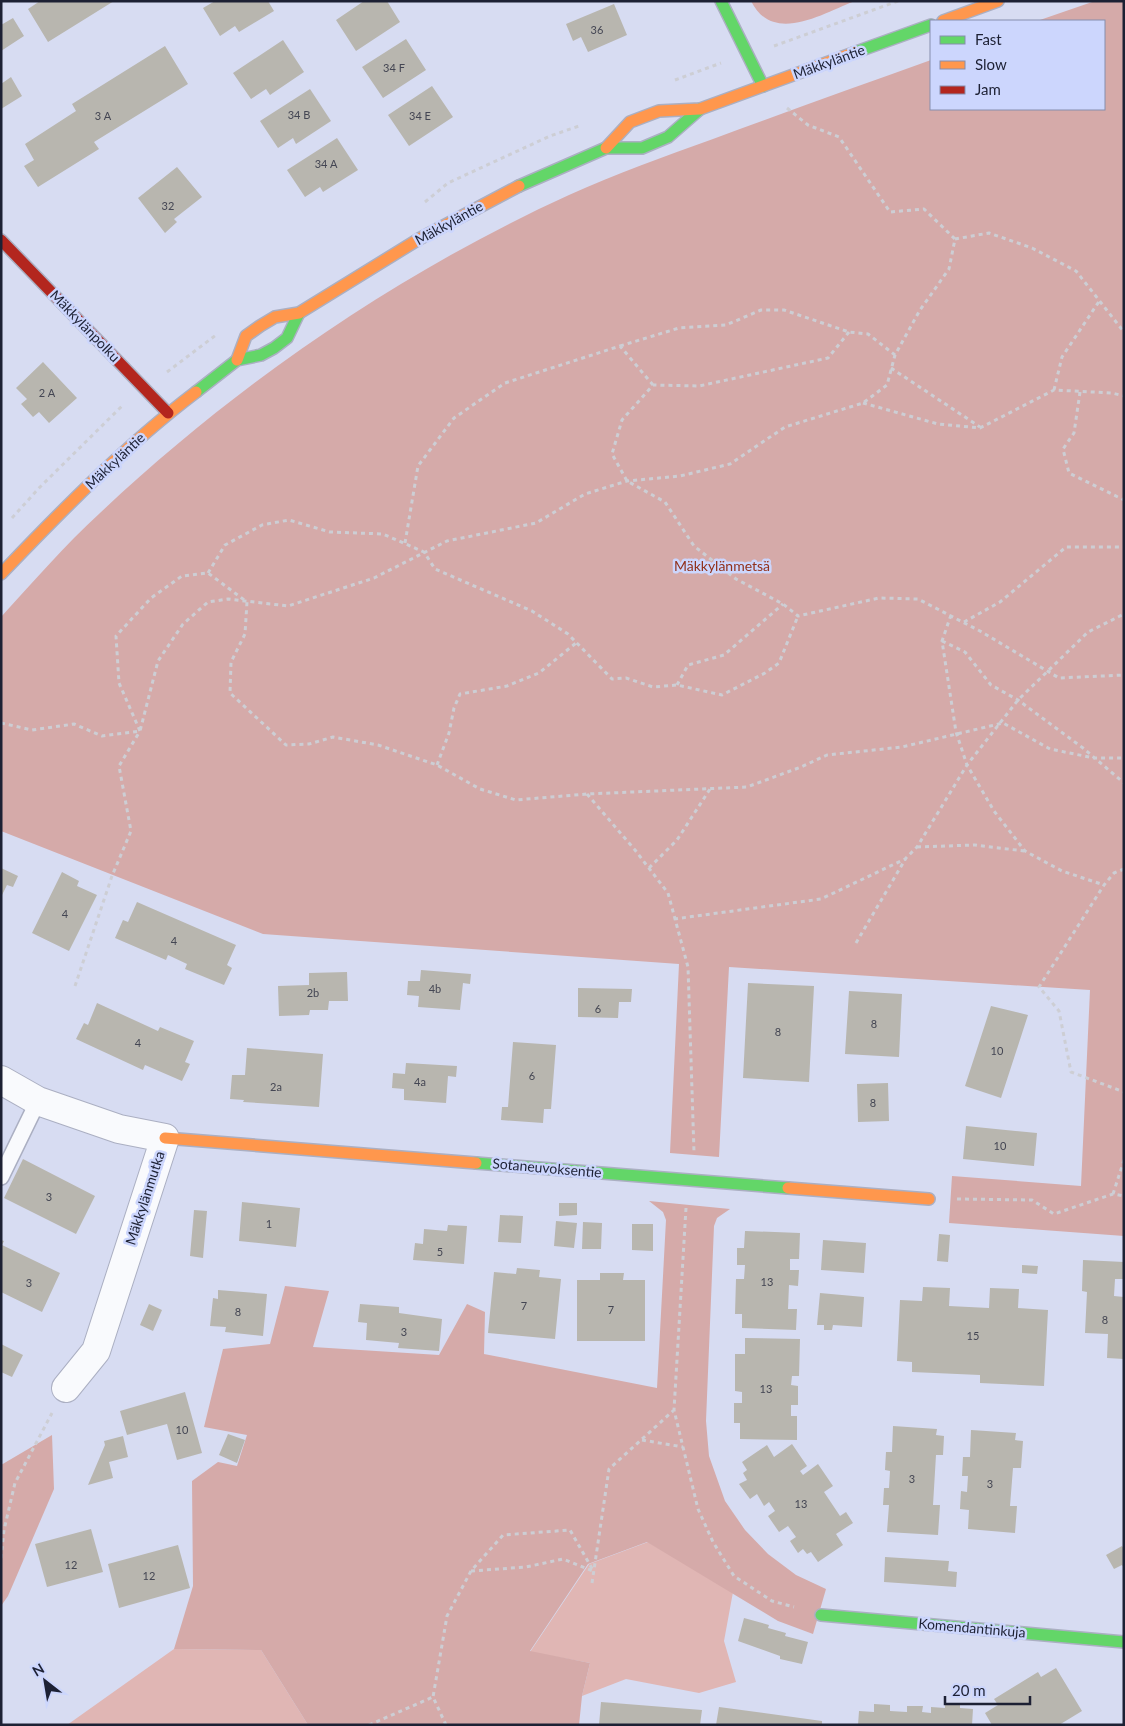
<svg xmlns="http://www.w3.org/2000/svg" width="1125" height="1726" viewBox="0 0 1125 1726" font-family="Lato,sans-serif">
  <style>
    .green { fill: #e0b6b4 }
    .forest { fill: #d5aaa9 }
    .building { fill: #b8b6af }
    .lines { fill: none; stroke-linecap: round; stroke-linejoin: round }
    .lane-casing { stroke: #abafc2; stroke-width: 18 }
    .street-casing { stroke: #abafc2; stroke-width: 30 }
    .fast-casing { stroke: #abafc2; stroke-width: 14 }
    .slow-casing { stroke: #abafc2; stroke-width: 14 }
    .jam-casing { stroke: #abafc2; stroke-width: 14 }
    .path { stroke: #cdced4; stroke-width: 3; stroke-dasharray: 4 4; stroke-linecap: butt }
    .lane { stroke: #f9fafd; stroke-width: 15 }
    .street { stroke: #f9fafd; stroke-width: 28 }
    .fast { stroke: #63d668; stroke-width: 11 }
    .slow { stroke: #ff974d; stroke-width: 11 }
    .jam { stroke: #b3261e; stroke-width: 11 }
    .labels { text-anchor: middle; stroke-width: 5; stroke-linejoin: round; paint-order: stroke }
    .number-label { font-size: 11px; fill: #444653 }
    .street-label { font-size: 14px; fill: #1d2134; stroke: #ccd6fd }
    .park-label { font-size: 14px; fill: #91301a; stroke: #ccd6fd }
  </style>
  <rect width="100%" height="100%" fill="#d7dcf2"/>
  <path class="green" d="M648 1542 733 1592 724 1641 736 1682 699 1693 626 1679 582 1696 590 1663 530 1652 589 1564Z
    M174 1649 261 1650 308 1725H67Z"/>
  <path class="forest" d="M751 1H855C821 14 773 45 751 1Z
    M1095 1H1124V1236L949 1223 952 1176 1081 1186 1090 990 729 967 719 1157 670 1153 679 964 263 934 1 831V617C33 582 65 545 100 513 237 384 398 273 569 195 616 174 665 156 713 139 786 112 858 86 931 60V109H1104V21H1037Z
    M649 1201 730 1209 717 1218 714 1226 706 1421 709 1456 725 1501 745 1530 768 1554 796 1575 826 1589 813 1634 778 1621 647 1542 588 1564 530 1651 590 1663 582 1696 579 1725H308L261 1650 174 1649 193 1586 192 1481 218 1462 237 1466 247 1435 204 1427 223 1349 270 1344 285 1286 329 1291 313 1347 439 1355 467 1304 485 1312 484 1354 657 1388 666 1220 663 1212Z
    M52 1435 54 1489 8 1596 1 1606V1465Z"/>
  <path class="building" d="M40 1H114L48 42 28 9Z
    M215 1H268L274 11 239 32 235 26 220 36 203 8Z
    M364 1H387L400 22 356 51 336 20Z
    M614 4 627 35 588 52 581 37 573 41 566 24Z
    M13 18 24 36 1 51V25Z
    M406 39 426 70 383 98 362 67Z
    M283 40 304 72 270 95 266 89 251 99 233 73Z
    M165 46 188 84 94 142 99 149 38 187 24 166 34 160 25 144 76 111 72 104Z
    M11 77 22 96 1 109V84Z
    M432 86 453 117 409 146 388 115Z
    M310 89 331 121 296 144 293 138 278 148 260 121Z
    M337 138 358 170 323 192 320 187 305 197 287 170Z
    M177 167 202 197 174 219 177 222 165 233 138 198Z
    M43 362 77 398 49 423 39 412 33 417 21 404 27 399 16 388Z
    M1 868 18 876 13 887 7 885 1 897Z
    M62 872 79 881 77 886 97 895 69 951 32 933Z
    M137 902 236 945 227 965 232 968 224 985 185 969 187 964 168 955 166 960 115 938 123 920 128 922Z
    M421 970 471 974 470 984 463 983 460 1010 418 1007 419 996 407 995 408 981H420Z
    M347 972 348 1001H329L328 1010H310L309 1015 279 1016 278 986 309 985V973Z
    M748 983 814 986 809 1082 743 1078Z
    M578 988 632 989 631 1002H619L618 1018 578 1017Z
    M849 991 902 994 899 1057 845 1054Z
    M97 1003 158 1031 160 1027 194 1041 185 1062 190 1064 182 1081 145 1065 143 1070 76 1039 84 1023 88 1025Z
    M991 1006 1028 1015 1001 1098 965 1086Z
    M513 1042 556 1045 551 1109H544L543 1123 501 1120 502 1107H508Z
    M247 1048 323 1054 319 1107 243 1102 244 1100 230 1099 232 1075H245Z
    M406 1063 457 1066 456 1077 448 1076 446 1103 404 1100V1089L392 1088 393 1073 405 1074Z
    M888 1083 889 1121 858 1122 857 1084Z
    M966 1126 1037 1133 1034 1166 963 1159Z
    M23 1159 95 1196 76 1234 4 1198Z
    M242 1202 300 1208 296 1247 239 1241Z
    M559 1203H577V1215L559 1216Z
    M194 1210 207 1211 203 1258 190 1256Z
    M500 1215 523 1216 521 1243 498 1242Z
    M556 1221 577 1223 574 1248 554 1246Z
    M583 1222 602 1223 601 1249H582Z
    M632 1224H653V1251L632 1250Z
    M448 1225 467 1226 464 1264 413 1260 415 1243 423 1244 424 1229 447 1231Z
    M745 1231 800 1233 799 1259H790V1270H799L798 1286 789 1285 788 1309H797L796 1330 742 1328V1314H735L736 1279H744L745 1265H737V1248H744Z
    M939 1234 950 1235 948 1262 937 1261Z
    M1 1240 4 1241 2 1245 60 1273 42 1312 1 1292Z
    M823 1240 866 1243 864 1273 821 1270Z
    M1083 1260 1124 1262V1279H1115L1114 1296 1124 1297V1359L1107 1358 1108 1334 1085 1333 1087 1292 1082 1291Z
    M1022 1265 1038 1266 1037 1274 1022 1273Z
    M517 1268 540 1270 539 1277 561 1279 555 1339 488 1333 494 1272 516 1274Z
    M600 1273H624L623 1280H645V1341H577V1280H600Z
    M923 1287 950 1288 949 1306 989 1308 990 1288 1019 1289 1018 1308 1048 1310 1044 1386 980 1383V1375L912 1372V1362L897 1361 900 1300 922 1301Z
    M218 1290 267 1294 263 1336 225 1332 226 1327 210 1326 213 1298 218 1299Z
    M820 1293 864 1297 862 1327 833 1325 832 1330H824V1325H817Z
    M149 1304 162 1310 153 1331 140 1325Z
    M360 1304 399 1307V1313L442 1319 439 1351 398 1348 399 1343 366 1340 367 1323 358 1322Z
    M745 1338 800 1339 799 1376H792L791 1385 798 1386V1405H791V1416H797V1440L740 1439V1423H734V1403H742V1392L735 1391V1354H745Z
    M1 1344 23 1355 12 1377 1 1372Z
    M185 1392 202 1453 177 1460 167 1424 127 1435 120 1411Z
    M893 1426 937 1429 936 1435 944 1436 943 1455H936L933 1505H940L938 1535 887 1532 889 1505H883L884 1488H889L890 1471 885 1470 886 1452H892Z
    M971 1430 1016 1433 1015 1440 1023 1441 1021 1468H1013L1010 1506H1017L1015 1533 968 1529 969 1510 960 1509 961 1491 967 1492 968 1476H962L963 1457H970Z
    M228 1434 245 1440 237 1463 219 1455Z
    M123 1436 128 1457 109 1462 113 1478 88 1485 105 1445 104 1441Z
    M792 1444 807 1466 800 1471 803 1475 818 1464 833 1486 824 1492 840 1516 846 1512 853 1523 836 1534 843 1545 818 1562 811 1552 807 1554 803 1549 798 1553 790 1541 796 1537 788 1526 779 1532 768 1516 775 1511 769 1502 764 1506 757 1494 750 1499 739 1484 747 1480 743 1473 747 1470 742 1462 767 1445 774 1457Z
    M91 1529 103 1572 47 1587 35 1544Z
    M178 1545 190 1588 119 1608 108 1564Z
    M1122 1546 1124 1549V1568L1122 1565 1114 1569 1106 1555Z
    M885 1557 949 1561 948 1571 957 1572 956 1587 884 1582Z
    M744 1618 769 1625 768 1628 786 1633 785 1636 808 1642 802 1664 780 1659V1656L738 1641Z
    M1056 1668 1082 1711 1059 1725H992L985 1713 998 1705 994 1699 1038 1672 1041 1677Z
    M601 1702 702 1710 700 1725H599Z
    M945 1703H960V1708L973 1709 972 1725H858L859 1711 874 1712V1704L890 1705V1711L907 1712V1706H923L922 1712 931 1713V1707L945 1708Z
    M719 1707 822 1721V1725H716Z"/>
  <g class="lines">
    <defs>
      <path id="lane" d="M1 1177 38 1101"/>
      <path id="street" d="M1 1080 38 1101 119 1129 165 1138 96 1351 66 1388"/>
      <path id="fast" d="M721 1 763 86
        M856 52 931 25
        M519 186 606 148H642L668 137 700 109
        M196 392 237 360 261 355 274 348 287 338 299 313
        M476 1163 788 1188
        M821 1615 1124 1642"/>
      <path id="slow" d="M943 21 998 1
        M606 148 630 122 659 111 700 109 856 52
        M237 360 246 336 260 326 275 317 299 313 419 239 519 186
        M1 574C62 510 125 446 196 392
        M165 1138 476 1163
        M788 1188 929 1199"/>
      <path id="jam" d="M1 240 168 413"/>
    </defs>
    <use href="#lane" class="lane-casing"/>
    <use href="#street" class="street-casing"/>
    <use href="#fast" class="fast-casing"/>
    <use href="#slow" class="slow-casing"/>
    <use href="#jam" class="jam-casing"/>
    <path class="path" d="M774 46 898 1
      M675 80 721 63
      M787 108 808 125 839 137 890 212 924 209 955 239
      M425 202 448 183 550 136 582 125
      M955 239 989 233 1032 248 1076 271 1124 332
      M849 332 828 358 699 386 653 385 622 420 612 454 627 481 665 502 694 546 736 579 783 604 798 616 879 598 918 599 980 631 1059 678 1124 675
      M620 346 679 328 726 325 761 310H784L849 332 868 334 895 355
      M891 368 980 427
      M167 372 216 335
      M1054 390 1062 357 1100 300
      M1080 392 1074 433 1063 449 1069 473 1124 500
      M863 403 938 424 980 428 1054 390 1112 393 1124 396
      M12 518 39 488 122 406
      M405 543 418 466 454 418 505 383 620 346 653 385
      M208 573 225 545 262 525 289 520 330 532 383 534 424 552 435 569 532 611 568 634 612 679 626 678 653 687 677 685 722 695 765 673 779 663 798 616
      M951 615 942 641 956 732 967 765 994 811 1025 851 1062 871 1104 885
      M964 622 1000 602 1066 547H1124
      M942 641 965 652 991 685 1018 700 1083 748 1124 783
      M677 685 688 665 724 655 783 604
      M1 723 32 730 74 724 102 736 140 731 158 661 183 624 208 602 228 599 288 606 374 578 447 541 536 523 585 494 627 481 680 476 730 464 785 427 863 403 887 385 895 355 920 310 949 269 955 239
      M437 765 449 733 454 708 460 694 507 686 539 673 576 643
      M587 794 635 850 668 893 688 967 694 1152
      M917 847 975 845 1024 851
      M649 868 677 840 710 789
      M1124 869 1114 873 1104 885 1039 987 1059 1011 1071 1072 1124 1092
      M674 919 821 899 905 859
      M856 943 906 858 917 847 967 765 1018 700 1088 632 1124 614
      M75 986 112 876 131 831 119 766 140 731 119 683 116 636 151 598 182 576 208 573 247 602 245 634 231 662 230 693 286 745 309 744 333 737 378 745 437 765 480 789 516 800 587 794 747 787 801 767 827 755 902 747 1003 723 1050 749 1094 758H1124
      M1113 1194 1124 1160
      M957 1199 1032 1200 1054 1214 1113 1194 1124 1196
      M686 1208 674 1410 698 1509 713 1542 734 1576 772 1601 794 1607
      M642 1440 683 1447
      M1 1558 4 1530 15 1483 52 1413
      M471 1571 526 1567 563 1559 593 1571
      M592 1583 609 1469 674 1410
      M369 1725 433 1697
      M446 1725 433 1697 447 1616 471 1571 503 1535 570 1530 594 1572"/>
    <use href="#lane" class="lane"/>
    <use href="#street" class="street"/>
    <use href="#fast" class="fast"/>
    <use href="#slow" class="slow"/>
    <use href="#jam" class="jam"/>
  </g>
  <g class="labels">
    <g class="number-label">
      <text x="597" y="34">36</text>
      <text x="394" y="72">34 F</text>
      <text x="299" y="119">34 B</text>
      <text x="103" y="120">3 A</text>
      <text x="420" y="120">34 E</text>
      <text x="326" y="168">34 A</text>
      <text x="168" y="210">32</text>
      <text x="47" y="397">2 A</text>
      <text x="65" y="918">4</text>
      <text x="174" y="945">4</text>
      <text x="435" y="993">4b</text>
      <text x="313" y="997">2b</text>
      <text x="598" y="1013">6</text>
      <text x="874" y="1028">8</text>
      <text x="778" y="1036">8</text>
      <text x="138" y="1047">4</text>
      <text x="997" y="1055">10</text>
      <text x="532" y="1080">6</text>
      <text x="420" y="1086">4a</text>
      <text x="276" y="1091">2a</text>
      <text x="873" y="1107">8</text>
      <text x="1000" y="1150">10</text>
      <text x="49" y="1201">3</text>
      <text x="269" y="1228">1</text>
      <text x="440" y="1256">5</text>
      <text x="767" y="1286">13</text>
      <text x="29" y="1287">3</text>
      <text x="524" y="1310">7</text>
      <text x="611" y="1314">7</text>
      <text x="238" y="1316">8</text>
      <text x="1105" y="1324">8</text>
      <text x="404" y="1336">3</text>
      <text x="973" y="1340">15</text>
      <text x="766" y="1393">13</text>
      <text x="182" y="1434">10</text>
      <text x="912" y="1483">3</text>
      <text x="990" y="1488">3</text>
      <text x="801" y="1508">13</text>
      <text x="71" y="1569">12</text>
      <text x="149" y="1580">12</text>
    </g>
    <g class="street-label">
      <text transform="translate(829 62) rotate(-20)" y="5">Mäkkyläntie</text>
      <text transform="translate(449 223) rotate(-29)" y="5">Mäkkyläntie</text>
      <text transform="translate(85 326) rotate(46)" y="5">Mäkkylänpolku</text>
      <text transform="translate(115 461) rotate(-43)" y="5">Mäkkyläntie</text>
      <text transform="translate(547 1168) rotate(5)" y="5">Sotaneuvoksentie</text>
      <text transform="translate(145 1198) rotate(-72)" y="5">Mäkkylänmutka</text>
      <text transform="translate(972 1628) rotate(5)" y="5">Komendantinkuja</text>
    </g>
    <g class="park-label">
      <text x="722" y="571">Mäkkylänmetsä</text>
    </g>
  </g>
  <rect width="1125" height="1726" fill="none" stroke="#1d2134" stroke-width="5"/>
  <rect x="930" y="20" width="175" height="90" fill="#ccd6fd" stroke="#868ead"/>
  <rect x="940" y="36" width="25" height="8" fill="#63d668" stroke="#868ead"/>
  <text x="975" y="45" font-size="15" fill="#1d2134">Fast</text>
  <rect x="940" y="61" width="25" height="8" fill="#ff974d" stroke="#868ead"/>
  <text x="975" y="70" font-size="15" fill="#1d2134">Slow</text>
  <rect x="940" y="86" width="25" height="8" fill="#b3261e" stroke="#868ead"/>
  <text x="975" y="95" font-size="15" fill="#1d2134">Jam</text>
  <g transform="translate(45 1681) rotate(329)" stroke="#ccd6fd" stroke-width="4" paint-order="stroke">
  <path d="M0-4L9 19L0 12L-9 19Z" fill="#1d2134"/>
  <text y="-8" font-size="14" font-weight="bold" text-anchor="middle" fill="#1d2134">N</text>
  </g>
  <path d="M945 1696v8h85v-8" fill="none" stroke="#1d2134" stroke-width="2.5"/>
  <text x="952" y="1696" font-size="15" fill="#1d2134" stroke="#ccd6fd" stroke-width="4" paint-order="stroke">20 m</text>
</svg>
